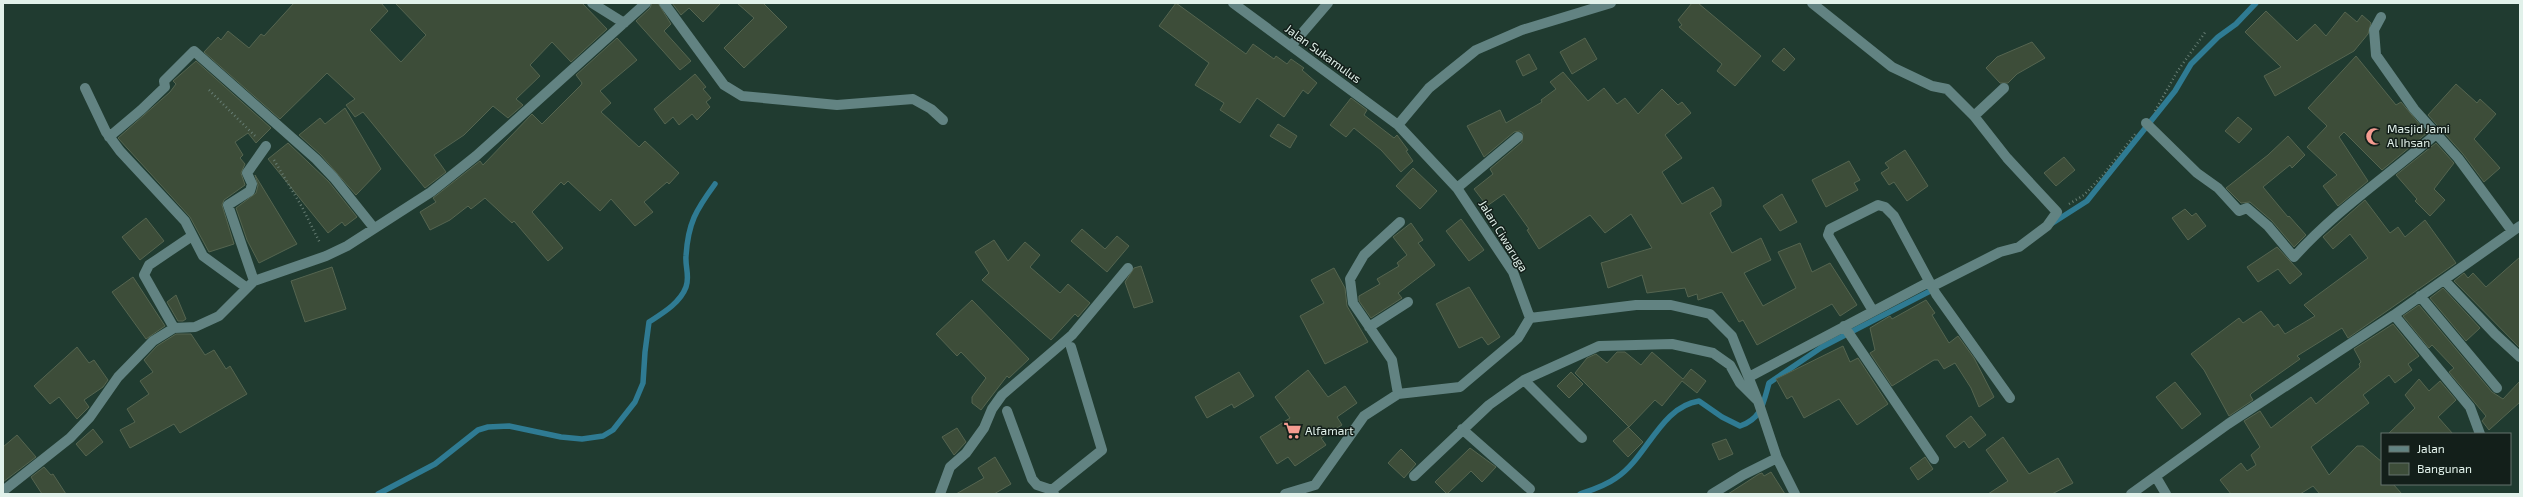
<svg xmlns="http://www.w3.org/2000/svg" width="2523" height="497" viewBox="0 0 2523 497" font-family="'Exo 2',sans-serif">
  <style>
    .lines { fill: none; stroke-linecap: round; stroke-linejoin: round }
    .stream { stroke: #2f7b93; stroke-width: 5.5 }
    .building { fill: #3d4d39; stroke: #556550 }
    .path { stroke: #667d73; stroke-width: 2.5; stroke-dasharray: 1 3; stroke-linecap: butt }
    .minor { stroke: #628382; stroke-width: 10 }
    .labels { text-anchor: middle; stroke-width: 3; stroke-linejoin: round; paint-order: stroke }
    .street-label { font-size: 12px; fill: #e1f1ea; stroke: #131f1a }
    .poi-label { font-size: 12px; fill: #e1f1ea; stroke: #131f1a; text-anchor: start }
  </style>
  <rect width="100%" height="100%" fill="#203b30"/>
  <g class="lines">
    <path class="stream" d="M2051 224 2087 201 2175 91 2191 64 2218 37 2236 24 2256 3
      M378 494 435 464 478 430 488 427 509 426 561 437 582 439 603 436 613 430 635 402 643 383 645 352 649 322C663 313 680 303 686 287 690 276 685 267 686 256 688 223 696 210 715 184
      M1580 494C1592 490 1605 486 1616 478 1647 458 1660 407 1699 401L1722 417 1740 426C1762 418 1763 404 1769 383L1822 347 1934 289"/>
  </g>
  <path class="building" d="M294 3H381L388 11 370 30 401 62 426 35 395 3H582L607 29 571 62 552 42 530 65 540 76 516 99 523 105 508 118 493 106 464 135 434 155 446 172 425 188 363 112 355 117 346 105 355 99 327 73 280 119 204 52 218 37 221 40 228 31 249 48 261 34 264 36Z
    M652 3H658L671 24 664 31 691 61 680 70 636 21 650 8Z
    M672 3H721L703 22 689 8 681 15Z
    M737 3H763L787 27 744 68 724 48 754 18Z
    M1176 3 1246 54 1253 44 1274 59 1276 56 1287 64 1291 59 1304 68 1302 70 1317 83 1308 94 1303 90 1284 117 1257 98 1240 123 1220 110 1224 103 1195 85 1209 63 1159 26Z
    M1692 3H1698L1761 56 1735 86 1717 71 1722 64 1679 27 1682 25 1678 20Z
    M2266 11 2297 41 2315 24 2326 36 2345 12 2357 22 2362 15 2371 23 2368 34 2354 51 2275 96 2264 76 2281 67 2245 32Z
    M617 38 637 60 600 91 611 103 601 112 639 147 645 141 679 173 669 184 667 182 644 202 653 212 635 226 611 199 600 211 568 181 564 185 561 182 532 212 563 248 548 261 514 221 512 223 485 198 471 209 468 206 450 220 430 230 420 212 436 202 433 198 480 161 483 165 532 114 542 124 581 85 582 83 576 75Z
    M1585 38 1597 59 1572 74 1560 52Z
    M2032 42 2045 58 2017 74 2008 83H2000L1986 68 1997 57Z
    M1784 48 1795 59 1784 71 1772 61Z
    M1529 54 1537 69 1523 76 1516 61Z
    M2356 56 2396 105 2401 102 2427 133 2382 170 2344 132 2339 137 2368 181 2338 206 2323 186 2337 175 2307 147 2327 126 2308 108Z
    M196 61 271 128 256 143 248 133 235 142 243 155 240 158 245 164 241 173 245 185 224 200 222 205 234 244 209 252 190 217 118 138 170 92 176 84 173 81Z
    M1563 72 1588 101 1604 88 1617 104 1625 98 1638 114 1662 89 1678 105 1682 102 1691 113 1665 135 1682 158 1662 172 1682 204 1713 187 1721 200V206L1710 213 1732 253 1761 238 1771 260 1744 273 1763 306 1796 288 1778 252 1800 243 1812 272 1830 263 1857 305 1840 316 1832 304 1757 345 1743 320 1739 322 1722 292 1698 300 1697 294 1688 297 1685 288 1647 293 1642 275 1608 288 1601 263 1652 248 1631 214 1605 233 1590 215 1539 249 1527 230 1529 229 1504 194 1487 206 1474 189 1493 174 1490 169 1522 142 1523 133 1520 131 1514 132 1484 157 1467 126 1500 110 1506 123 1542 102 1541 100 1556 89 1550 82Z
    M695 74 706 87 703 89 711 98 706 102 710 107 697 120 692 114 679 125 673 117 665 124 654 109Z
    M2456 84 2477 103 2480 99 2496 114 2474 139 2500 168 2484 182 2463 154 2428 115Z
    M1351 98 1367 110 1364 115 1394 138 1397 135 1408 150 1406 151 1413 161 1401 172 1381 150 1354 128 1346 137 1330 125Z
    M345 108 381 169 356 195 321 155 299 135 320 118 325 124Z
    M2238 117 2252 129 2239 143 2225 131Z
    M1278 124 1297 136 1290 148 1270 136Z
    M2288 136 2305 155 2292 168 2290 165 2263 187 2288 217 2289 216 2306 235 2294 247 2272 221 2250 202 2241 203 2226 188 2268 155Z
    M288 143 329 182 357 217 345 226 342 222 328 233 268 159Z
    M2436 143 2454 163 2434 189 2445 200 2430 216 2415 201 2417 199 2396 175Z
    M1905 150 1928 186 1907 201 1894 182 1889 185 1881 173 1889 168 1885 163Z
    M2064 157 2075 170 2056 186 2044 173Z
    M1849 161 1860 180 1854 183 1858 190 1826 207 1812 180Z
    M1413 168 1437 191 1420 209 1396 186Z
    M255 175 297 244 259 263 247 240 236 208 256 193 258 185Z
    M1782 194 1797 222 1780 231 1763 206Z
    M2365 200 2390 233 2398 227 2405 237 2425 220 2456 263 2348 338 2342 328 2297 356 2300 359 2252 393 2250 395 2253 400 2229 416 2204 370 2191 354 2239 318 2243 323 2261 311 2274 327 2278 324 2285 334 2315 316 2304 305 2368 258 2350 234 2333 249 2323 237Z
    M2185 209 2192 216 2196 213 2206 226 2188 240 2172 218Z
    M146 218 164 241 140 260 122 237Z
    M1461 219 1484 250 1469 261 1446 231Z
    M1411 223 1423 240 1418 243 1435 265 1398 293 1402 298 1371 318 1359 301V296L1380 284 1377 279 1399 266 1397 263 1407 255 1393 237Z
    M1082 229 1105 249 1117 236 1129 246 1107 272 1071 241Z
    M994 240 1008 261 1025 242 1040 255 1030 267 1060 293 1068 284 1090 303 1078 317 1075 314 1051 340 982 280 989 273 975 252Z
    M2277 247 2302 274 2290 284 2278 269 2258 282 2247 267Z
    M2520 257V348L2454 281 2464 273 2468 278 2473 273 2486 287Z
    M1141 266 1153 302 1134 308 1125 282 1134 268Z
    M332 267 346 309 305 322 291 281Z
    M1334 268 1345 288 1347 306 1368 342 1325 364 1300 316 1324 303 1311 280Z
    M133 277 165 326 146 339 112 292Z
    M1469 287 1500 337 1488 345 1482 337 1459 348 1436 304Z
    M2443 288 2480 328 2466 341 2430 298Z
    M176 295 186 319 183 321H178L167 302Z
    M972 300 1029 359 1009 378 1007 376 981 410 972 403V397L986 378 961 352 957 356 936 334Z
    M1926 300 1935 313 1932 315 1949 343 1958 336 1974 358 1994 397 1979 407 1971 388 1955 363 1944 369 1938 360H1934L1892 386 1870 353 1875 350 1870 328 1890 316 1892 319Z
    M2419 305 2492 392 2503 399 2520 381V402L2489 430 2482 421 2486 416 2449 372 2454 368 2432 345 2429 348 2403 316Z
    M2393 324 2419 356 2408 364 2412 370 2395 383 2389 375 2363 395 2369 403 2311 447 2329 475 2357 446H2363L2382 462V484H2393L2402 494H2320L2313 486 2300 494H2231L2220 480 2241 463 2247 471 2256 465 2251 455 2260 447 2244 421 2260 411 2271 428 2311 397 2316 404 2360 367 2359 364 2361 362 2354 349Z
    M176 334H191L205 355 214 350 226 369 230 366 247 394 180 433 174 424 130 448 120 430 135 422 127 409 149 394 140 381 153 372 144 360 157 346Z
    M1843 346 1850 362 1858 358 1888 404 1857 425 1839 399 1804 418 1792 396 1787 399 1776 379Z
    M77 347 89 363 94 360 108 380 103 387 84 400 89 407 77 419 59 397 50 404 34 386Z
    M1617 352H1625L1641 365 1652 352 1683 379 1691 369 1706 381 1697 393 1682 381 1662 406 1655 400 1629 427 1575 373 1587 358 1596 354 1607 363Z
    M1308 370 1328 397 1345 386 1357 403 1337 417 1342 425 1321 438 1326 445 1295 466 1288 457 1277 464 1260 437 1290 418 1275 397Z
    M1239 372 1254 396 1234 408 1232 404 1207 418 1195 397Z
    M1571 372 1583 384 1569 398 1557 386Z
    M2419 379 2429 391 2440 381 2456 400 2438 417 2453 434H2388L2415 408 2405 395Z
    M2175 382 2201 414 2182 429 2156 397Z
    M1971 416 1986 435 1969 448 1964 441 1955 448 1946 436Z
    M1628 427 1643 442 1628 457 1613 441Z
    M957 428 966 442 954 455 942 437Z
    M93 429 103 442 86 456 76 444Z
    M17 435 36 457 3 482V447Z
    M2003 437 2029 474 2058 458 2073 483 2052 494H1988L2008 481 1986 450Z
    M1726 439 1733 454 1719 460 1712 444Z
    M1470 448 1496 467 1482 482 1471 471 1447 494 1435 482Z
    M1401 449 1416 464 1404 478 1388 463Z
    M995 457 1011 484 994 494H956L984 478 978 468Z
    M1925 457 1933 469 1918 480 1910 468Z
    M44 467 51 475 53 474 66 494H42L31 477Z
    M1771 472 1785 494H1728L1759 474 1762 473 1764 476Z"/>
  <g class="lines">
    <path class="path" d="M209 90 255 136
      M2155 111 2177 72 2206 31
      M274 160 302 207 320 243
      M2069 204 2084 195 2103 175 2136 133"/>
    <path class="minor" d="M592 3 624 23
      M664 3 724 85 742 96 837 105 913 99 931 109 943 120
      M1233 3 1398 125
      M1812 3 1892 67 1932 86 1947 89 1974 116 2007 158 2057 212 2047 226 2019 247 2000 252 1933 286
      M2381 17 2374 30 2376 55 2414 109 2458 158 2512 231
      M1291 46 1328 3
      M85 88 106 132 120 151 185 221 203 256 247 288
      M1974 116 2004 88
      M2146 123 2197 173 2218 188 2239 211 2247 208 2268 226 2294 257C2337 209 2388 176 2436 134
      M109 137 141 110 165 87 164 81 194 51 316 159 334 178 374 228
      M1457 188 1518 137
      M2444 280 2495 334 2520 357
      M254 281 228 205 250 191 252 184 247 173 266 146
      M2420 296 2497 388
      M1873 311 1828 235 1830 229 1878 205 1885 207 1894 216 1936 294 2010 398
      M2394 315 2470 407 2480 434
      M1530 318 1636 305H1671L1710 314 1732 336 1758 401 1777 458 1795 494
      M1844 326 1934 459
      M1369 327 1408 302
      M174 328 144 275 149 265 192 236
      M1749 377 1929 282
      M1524 380 1582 438
      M1398 394 1392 360 1353 303 1350 279 1364 255 1400 222
      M1007 411 1032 479 1037 485 1052 490
      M1462 429 1530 489
      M1414 476 1489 405 1524 380 1599 346 1672 344 1713 353 1730 365 1740 383 1758 401
      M2156 477 2166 494
      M3 491 70 438 90 417 118 377 153 341 174 328 195 327 219 316 254 281 326 256 347 246 431 192 476 156 646 3
      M940 494 950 467 966 453 984 428 992 409 1002 395 1072 335 1128 268
      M1054 494 1052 490 1102 450 1071 347
      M1285 494 1315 485 1364 416 1398 394 1460 387 1518 338 1530 318 1513 272 1457 188 1398 125 1429 88 1476 50 1522 30 1611 3
      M1712 494 1743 475 1777 458
      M2131 494 2228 424 2394 315 2520 226"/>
  </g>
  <defs>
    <symbol id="mosque-bare" viewBox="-9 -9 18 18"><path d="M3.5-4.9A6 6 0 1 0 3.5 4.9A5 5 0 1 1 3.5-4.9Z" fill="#f59c91" stroke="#131f1a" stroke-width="2.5" paint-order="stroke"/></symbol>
    <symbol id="supermarket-bare" viewBox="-9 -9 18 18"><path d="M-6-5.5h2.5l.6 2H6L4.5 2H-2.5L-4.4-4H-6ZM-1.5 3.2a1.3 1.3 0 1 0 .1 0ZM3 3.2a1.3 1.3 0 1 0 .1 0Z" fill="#f59c91" stroke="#131f1a" stroke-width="2.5" paint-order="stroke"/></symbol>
  </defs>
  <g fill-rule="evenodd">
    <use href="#mosque-bare" x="2362" y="124" width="25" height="25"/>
    <use href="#supermarket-bare" x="1280" y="418" width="25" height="25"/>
  </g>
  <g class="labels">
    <g class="street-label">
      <text transform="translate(1323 54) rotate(36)" y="4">Jalan Sukamulus</text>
      <text transform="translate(1503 236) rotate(58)" y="4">Jalan Ciwaruga</text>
    </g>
    <g class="poi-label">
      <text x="2387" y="133">Masjid Jami<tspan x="2387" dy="14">Al Ihsan</tspan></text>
      <text x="1305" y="435">Alfamart</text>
    </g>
  </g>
  <rect width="2523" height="497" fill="none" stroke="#e1f1ea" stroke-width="8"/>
  <rect x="2381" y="433" width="130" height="52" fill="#131f1a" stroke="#65736d"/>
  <rect x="2389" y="446" width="20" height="6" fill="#628382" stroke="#65736d"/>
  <text x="2417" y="453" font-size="12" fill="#e1f1ea">Jalan</text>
  <rect x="2389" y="463" width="20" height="12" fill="#3d4d39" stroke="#65736d"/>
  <text x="2417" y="473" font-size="12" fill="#e1f1ea">Bangunan</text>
</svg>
